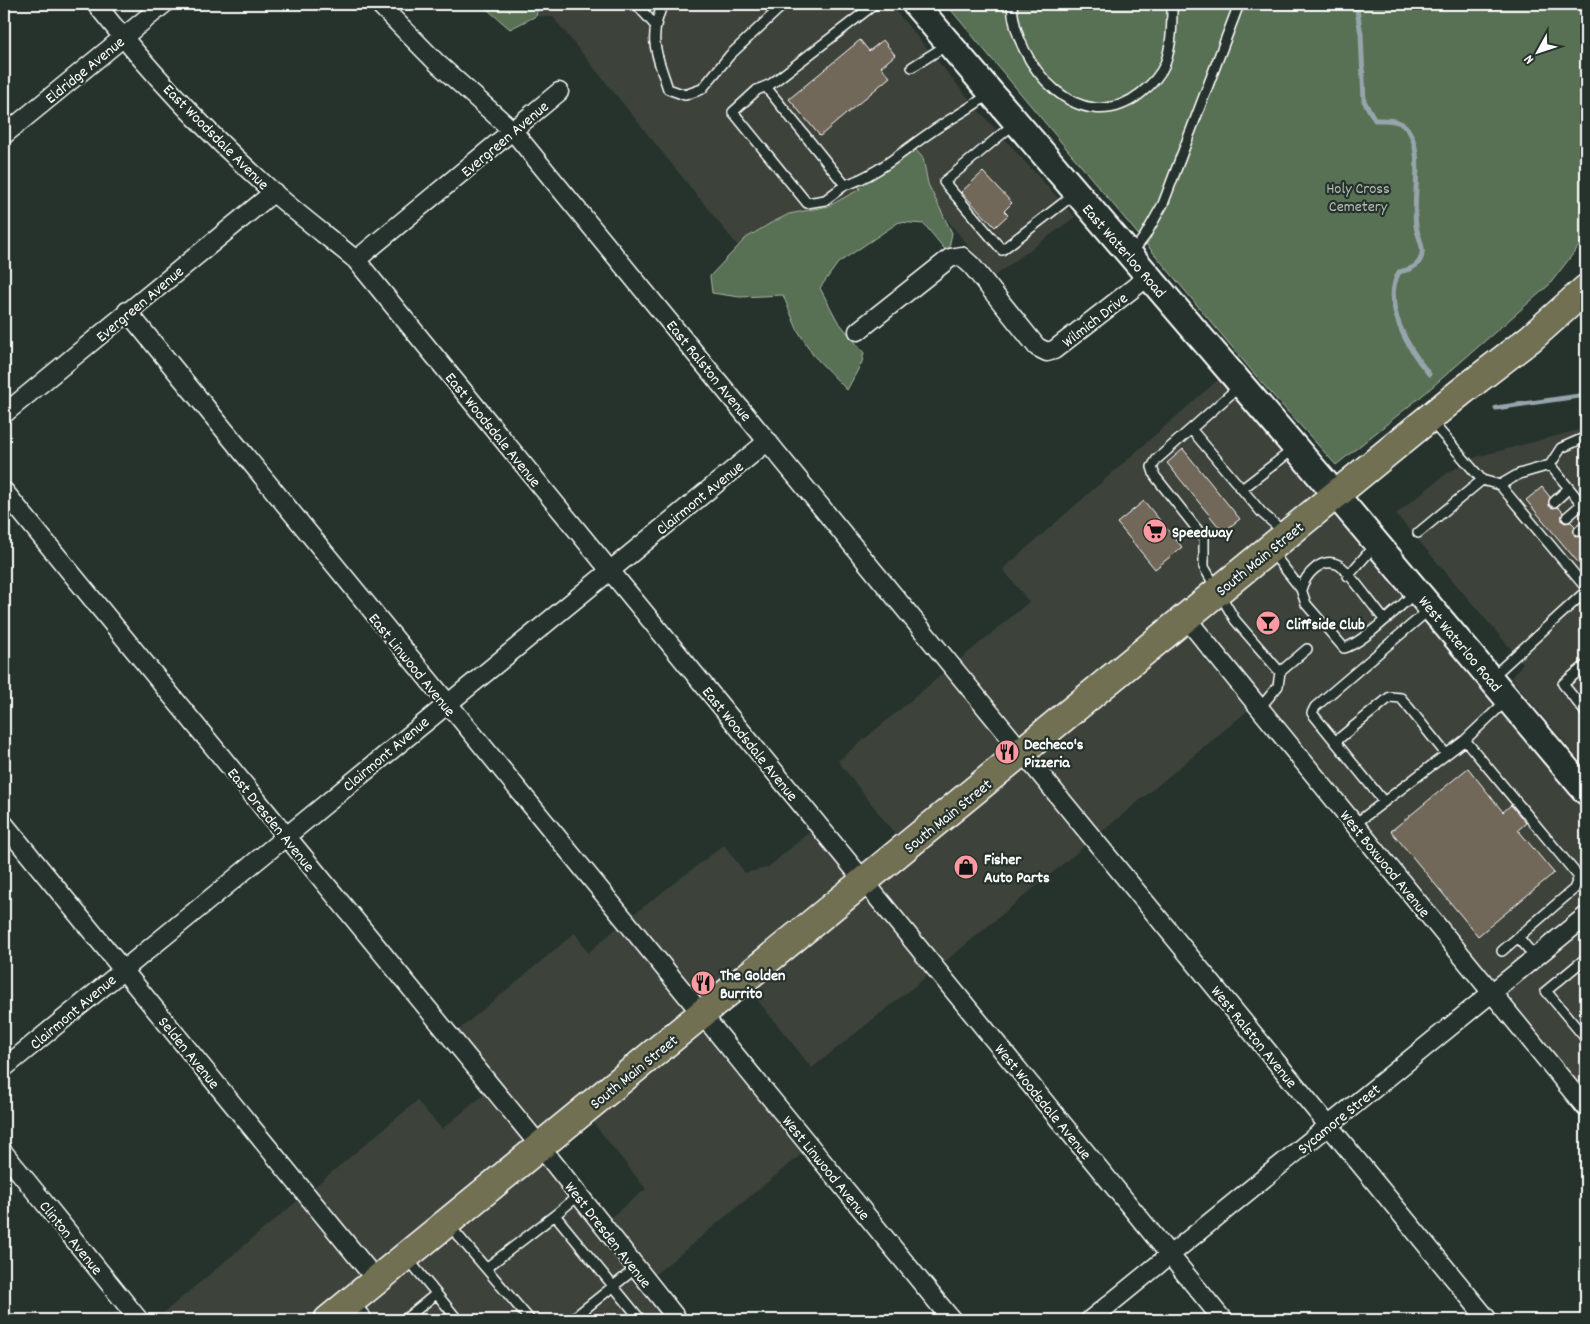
<svg xmlns="http://www.w3.org/2000/svg" width="1590" height="1324" viewBox="0 0 1590 1324" font-family="Dekko,sans-serif">
  <style>
    .built { fill: #3d433a; fill-rule: evenodd }
    .green { fill: #596f53; stroke: #acb7a9 }
    .lines { fill: none; stroke-linecap: round; stroke-linejoin: round }
    .stream { stroke: #96a5ac; stroke-width: 5 }
    .building { fill: #72685a; stroke: #fff }
    .lane-casing { stroke: #fff; stroke-width: 12 }
    .street-casing { stroke: #fff; stroke-width: 21 }
    .secondary-casing { stroke: #fff; stroke-width: 29 }
    .primary-casing { stroke: #fff; stroke-width: 31 }
    .lane { stroke: #26332d; stroke-width: 9 }
    .street { stroke: #26332d; stroke-width: 18 }
    .secondary { stroke: #26332d; stroke-width: 25 }
    .primary { stroke: #716f52; stroke-width: 28 }
    .labels { text-anchor: middle; stroke-width: 4.5; stroke-linejoin: round; paint-order: stroke }
    .street-label { font-size: 16px; fill: #fff; stroke: #26332d }
    .park-label { font-size: 16px; fill: #b4beb2; stroke: #26332d }
    .poi-label { font-size: 16px; font-weight: bold; fill: #fff; stroke: #26332d; text-anchor: start }
  </style>
  <rect width="100%" height="100%" fill="#26332d"/>
  <filter id="ink" filterUnits="userSpaceOnUse"><feTurbulence type="fractalNoise" baseFrequency=".02" numOctaves="2"/><feDisplacementMap in="SourceGraphic" scale="10" xChannelSelector="R" yChannelSelector="G"/><feConvolveMatrix kernelMatrix="1 2 1 2 8 2 1 2 1" color-interpolation-filters="sRGB"/></filter>
  <g filter="url(#ink)">
    <path class="built" d="M539 4H890L980 112 1075 217 993 277 923 189 857 182 860 189 829 206 789 214 746 238 738 246 553 17 536 16Z
      M1229 370 1586 792V916L1492 993 1256 704 936 969 812 1068 743 982 702 1014 810 1147 647 1281 678 1320H155L417 1101 442 1129 492 1088 450 1037 575 933 588 953 625 921 724 845 745 873 767 868 818 825 865 881 906 848 838 761 1029 602 1003 569ZM584 1111 646 1189 602 1224 540 1146Z
      M1586 428V768L1511 678 1523 663 1396 514 1446 474 1476 457Z
      M1586 924V1104L1499 995Z"/>
    <path class="green" d="M485 4H539L536 16 510 29 488 10Z
      M946 4H1586V237L1549 285 1424 394 1336 465 1262 383Z
      M913 147 923 158 928 184 952 233 948 253 924 224 899 222 838 263 820 288 837 320 864 353 862 362 847 390 813 355 797 329 783 295 740 297 712 293 710 276 746 238 771 223 789 214 829 206 860 189 856 182Z"/>
    <g class="lines">
      <path class="stream" d="M1356 4 1361 34 1364 101 1375 120C1387 120 1402 119 1409 131 1424 155 1412 197 1416 226 1418 238 1427 250 1419 262 1414 269 1406 270 1399 272 1381 304 1409 350 1429 374
        M1496 408 1586 395"/>
    </g>
    <path class="building" d="M860 40 869 51 883 40 895 55 881 67 890 77 820 136 789 99Z
      M983 172 1012 203 1004 211 1008 215 995 227 961 192Z
      M1183 449 1240 519 1223 532 1167 463Z
      M1542 487 1550 497 1549 506 1553 508 1558 507 1563 512 1562 521 1565 523 1571 522 1575 526 1574 535 1577 537 1583 536 1586 540V572L1526 500Z
      M1144 501 1182 547 1155 569 1117 523Z
      M1468 768 1503 812 1511 805 1526 823 1518 830 1554 873 1478 936 1391 831Z"/>
    <g class="lines">
      <defs>
        <path id="lane" d="M636 4 654 24
          M663 4C647 40 657 54 668 89L685 95 702 89 730 55 784 4
          M1012 4C1014 64 1080 142 1141 93 1151 85 1160 76 1165 64 1172 45 1172 24 1172 4
          M912 67 947 45
          M766 87 845 185 825 200 807 203 733 112 757 90 771 84 875 4
          M1015 123 944 182 1002 250 1076 193
          M845 185C876 176 904 150 931 132 952 117 969 110 990 93
          M1131 254 1145 236 1163 204 1239 4
          M1241 385 1157 459 1152 467 1155 476 1204 538V567L1235 620 1280 672
          M1431 421 1482 480 1500 485 1586 588
          M1191 429 1262 513 1285 533
          M1550 465 1586 509
          M1500 485 1519 474 1550 465 1561 448 1586 437
          M1242 489 1295 448
          M1554 502 1569 488
          M1567 517 1582 504
          M1579 531 1586 525
          M1418 533 1482 480
          M1270 550 1301 589
          M1348 576 1376 544
          M1384 619C1375 609 1348 570 1339 565 1321 556 1306 575 1301 589L1306 604 1344 648C1363 643 1399 607 1415 593
          M1586 665 1563 684 1586 713
          M1491 678 1586 591
          M1260 708 1278 686 1280 672 1307 649
          M1465 740 1579 877 1574 889 1502 951
          M1336 741 1390 697 1401 698 1446 754
          M1384 802 1312 713 1315 707 1430 609
          M1355 824 1465 740 1506 701
          M1518 937 1536 958
          M1586 958 1546 991 1586 1039
          M555 1215 579 1195
          M449 1225 530 1320
          M408 1259 458 1320
          M486 1268 555 1215 641 1320
          M404 1320 436 1294
          M571 1320 636 1268"/>
        <path id="street" d="M96 4C149 71 209 135 273 192 300 216 328 237 356 260L1223 1320
          M379 4 437 63 512 130 1488 1320
          M4 135 164 4
          M356 260 559 92
          M127 311 952 1320
          M858 331 950 258 961 256 972 266 1037 347 1047 352 1054 350 1149 276
          M4 414 274 192
          M4 491 540 1146 678 1320
          M1186 618 1586 1108
          M4 824 377 1281
          M4 1068 768 441
          M4 1153 139 1320
          M349 1304 363 1320
          M1090 1320 1586 916"/>
        <path id="secondary" d="M915 4 1336 495 1586 792"/>
        <path id="primary" d="M328 1320 1461 392 1531 338 1586 289"/>
      </defs>
      <use href="#lane" class="lane-casing"/>
      <use href="#street" class="street-casing"/>
      <use href="#secondary" class="secondary-casing"/>
      <use href="#primary" class="primary-casing"/>
      <use href="#lane" class="lane"/>
      <use href="#street" class="street"/>
      <use href="#secondary" class="secondary"/>
      <use href="#primary" class="primary"/>
    </g>
  </g>
  <defs>
    <symbol id="supermarket-disc" viewBox="-11 -11 22 22"><circle r="9.5" fill="#ff9aa2" stroke="#26332d"/><path d="M-6-5.5h2.5l.6 2H6L4.5 2H-2.5L-4.4-4H-6ZM-1.5 3.2a1.3 1.3 0 1 0 .1 0ZM3 3.2a1.3 1.3 0 1 0 .1 0Z" fill="#111"/></symbol>
    <symbol id="bar-disc" viewBox="-11 -11 22 22"><circle r="9.5" fill="#ff9aa2" stroke="#26332d"/><path d="M-6-5H6L.8 .8V4.5H3.5V6h-7V4.5H-.8V.8Z" fill="#111"/></symbol>
    <symbol id="restaurant-disc" viewBox="-11 -11 22 22"><circle r="9.5" fill="#ff9aa2" stroke="#26332d"/><path d="M-5-6h1v4h1v-4h1v4h1v-4h1v5L-1.5 .5V6h-2V.5L-5-1ZM5-6V6H3V1.5H1.5Q1.5-4 5-6Z" fill="#111"/></symbol>
    <symbol id="shop-disc" viewBox="-11 -11 22 22"><circle r="9.5" fill="#ff9aa2" stroke="#26332d"/><path d="M-5-2.5h2.3a2.7 3.5 0 0 1 5.4 0H5L5.5 6h-11ZM-1.5-2.5h3a1.5 2.3 0 0 0-3 0Z" fill="#111"/></symbol>
  </defs>
  <g fill-rule="evenodd">
    <use href="#supermarket-disc" x="1141" y="517" width="28" height="28"/>
    <use href="#bar-disc" x="1254" y="609" width="28" height="28"/>
    <use href="#restaurant-disc" x="993" y="738" width="28" height="28"/>
    <use href="#shop-disc" x="952" y="853" width="28" height="28"/>
    <use href="#restaurant-disc" x="689" y="969" width="28" height="28"/>
  </g>
  <g class="labels">
    <g class="street-label">
      <text transform="translate(84 69) rotate(-39)" y="6">Eldridge Avenue</text>
      <text transform="translate(217 136) rotate(45)" y="6">East Woodsdale Avenue</text>
      <text transform="translate(504 138) rotate(-40)" y="6">Evergreen Avenue</text>
      <text transform="translate(1125 250) rotate(49)" y="6">East Waterloo Road</text>
      <text transform="translate(139 303) rotate(-40)" y="6">Evergreen Avenue</text>
      <text transform="translate(1094 319) rotate(-38)" y="6">Wilmich Drive</text>
      <text transform="translate(710 370) rotate(51)" y="6">East Ralston Avenue</text>
      <text transform="translate(494 429) rotate(51)" y="6">East Woodsdale Avenue</text>
      <text transform="translate(699 497) rotate(-39)" y="6">Clairmont Avenue</text>
      <text transform="translate(1259 558) rotate(-39)" y="6">South Main Street</text>
      <text transform="translate(1461 643) rotate(50)" y="6">West Waterloo Road</text>
      <text transform="translate(413 664) rotate(51)" y="6">East Linwood Avenue</text>
      <text transform="translate(751 743) rotate(51)" y="6">East Woodsdale Avenue</text>
      <text transform="translate(385 753) rotate(-40)" y="6">Clairmont Avenue</text>
      <text transform="translate(947 815) rotate(-39)" y="6">South Main Street</text>
      <text transform="translate(272 819) rotate(51)" y="6">East Dresden Avenue</text>
      <text transform="translate(1386 863) rotate(51)" y="6">West Boxwood Avenue</text>
      <text transform="translate(72 1011) rotate(-40)" y="6">Clairmont Avenue</text>
      <text transform="translate(1255 1036) rotate(51)" y="6">West Ralston Avenue</text>
      <text transform="translate(190 1052) rotate(51)" y="6">Selden Avenue</text>
      <text transform="translate(633 1071) rotate(-39)" y="6">South Main Street</text>
      <text transform="translate(1044 1101) rotate(51)" y="6">West Woodsdale Avenue</text>
      <text transform="translate(1338 1118) rotate(-39)" y="6">Sycamore Street</text>
      <text transform="translate(827 1167) rotate(51)" y="6">West Linwood Avenue</text>
      <text transform="translate(609 1234) rotate(52)" y="6">West Dresden Avenue</text>
      <text transform="translate(72 1237) rotate(51)" y="6">Clinton Avenue</text>
    </g>
    <g class="park-label">
      <text x="1358" y="193">Holy Cross<tspan x="1358" dy="18">Cemetery</tspan></text>
    </g>
    <g class="poi-label">
      <text x="1172" y="537">Speedway</text>
      <text x="1286" y="629">Cliffside Club</text>
      <text x="1024" y="749">Decheco's<tspan x="1024" dy="18">Pizzeria</tspan></text>
      <text x="984" y="864">Fisher<tspan x="984" dy="18">Auto Parts</tspan></text>
      <text x="720" y="980">The Golden<tspan x="720" dy="18">Burrito</tspan></text>
    </g>
  </g>
  <rect width="1590" height="1324" fill="none" stroke="#26332d" stroke-width="20"/>
  <rect x="10" y="10" width="1570" height="1304" fill="none" stroke="#fff" stroke-width="2" filter="url(#ink)"/>
  <g transform="translate(1538 52) rotate(230)" stroke="#26332d" stroke-width="4" paint-order="stroke">
  <path d="M0-4L9 19L0 12L-9 19Z" fill="#ffffff"/>
  <text y="-8" font-size="14" font-weight="bold" text-anchor="middle" fill="#ffffff">N</text>
  </g>
</svg>
